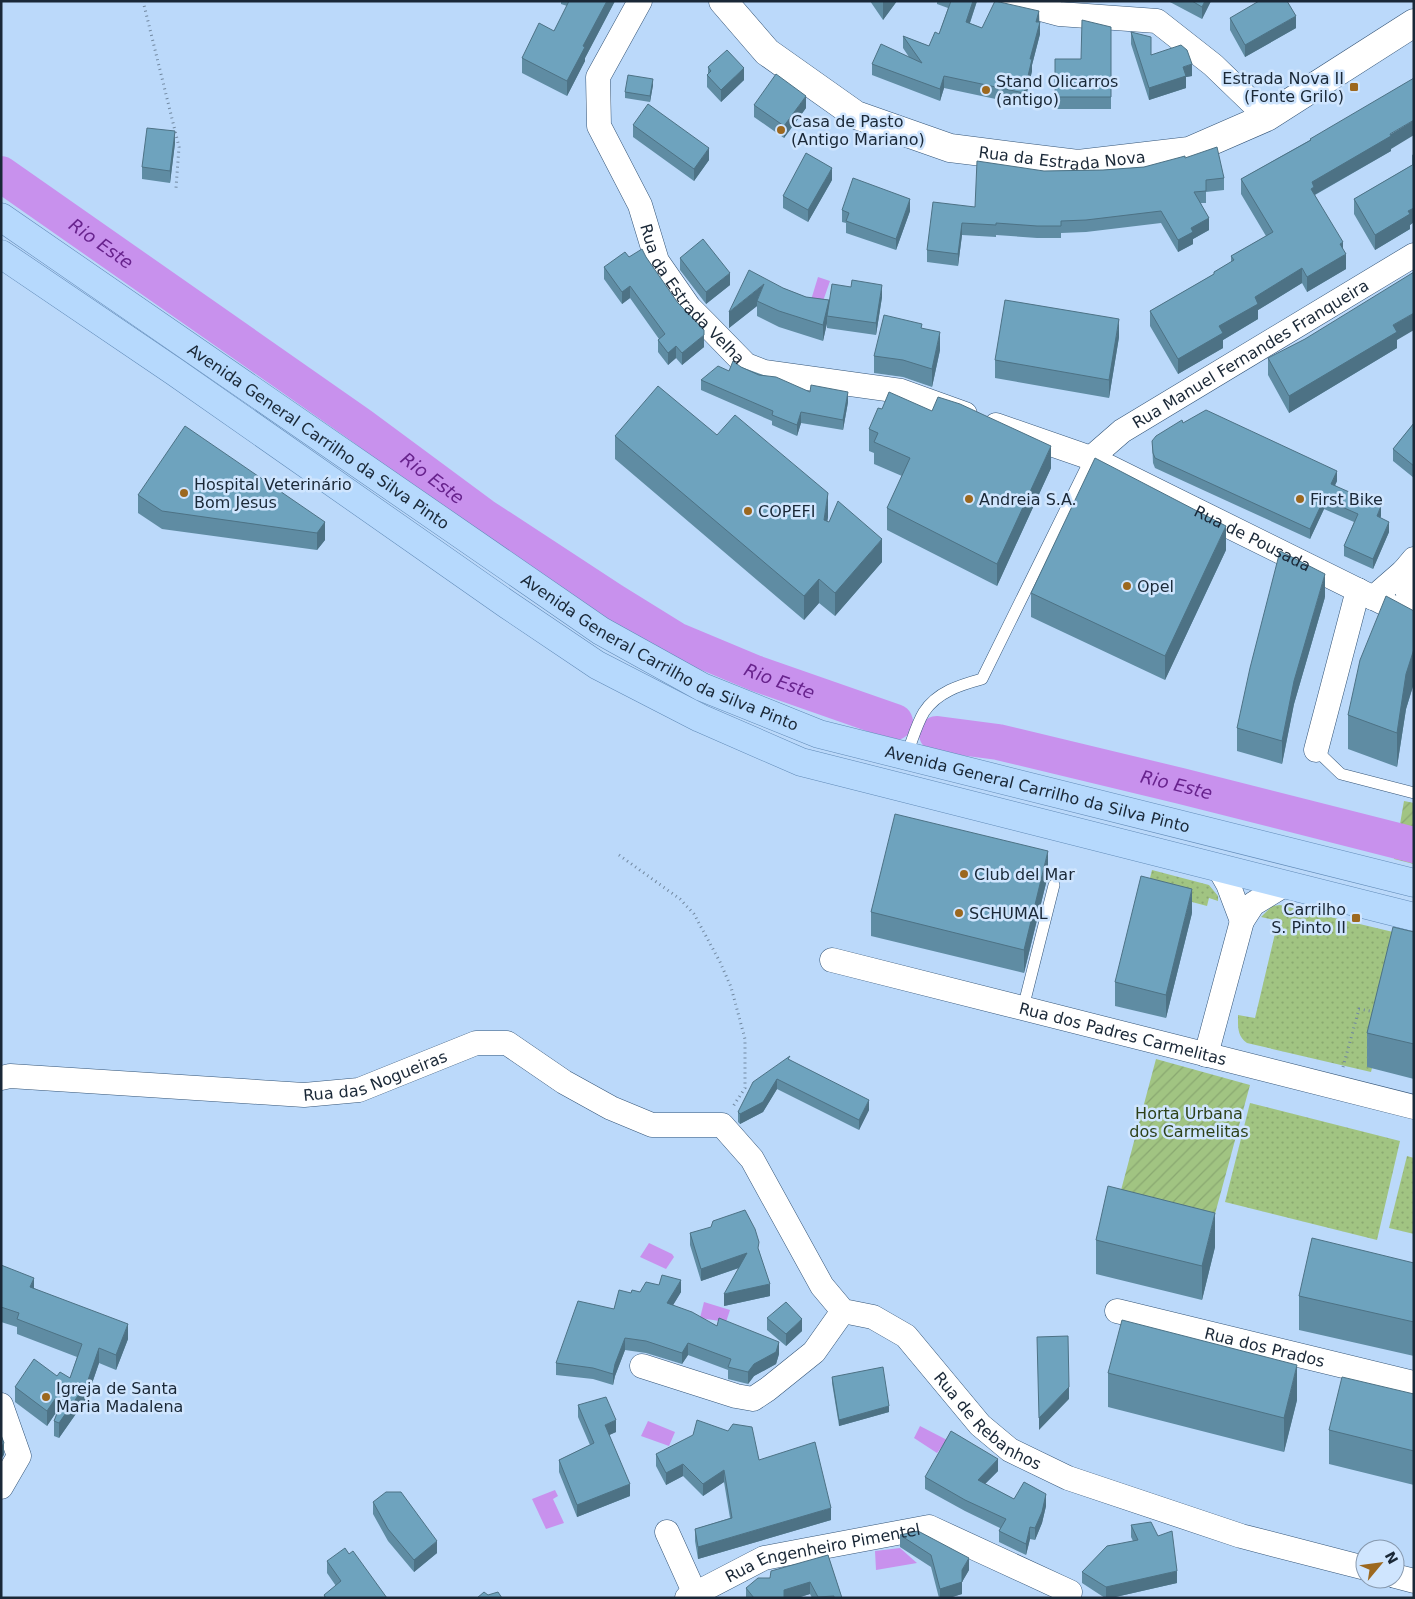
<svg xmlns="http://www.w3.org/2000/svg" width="1415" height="1599" viewBox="0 0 1415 1599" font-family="'DejaVu Sans',sans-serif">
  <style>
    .grass { fill: url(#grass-dots) }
    .garden { fill: url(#garden-furrows) }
    .water { fill: #c891ed }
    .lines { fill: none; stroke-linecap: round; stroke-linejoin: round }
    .river { stroke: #c891ed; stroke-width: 36 }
    .lane-casing { stroke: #335477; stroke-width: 12 }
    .street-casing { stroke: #335477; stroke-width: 25 }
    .secondary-casing { stroke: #335477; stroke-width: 29 }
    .primary-casing { stroke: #608ab7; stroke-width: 29 }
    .path { stroke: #7188a0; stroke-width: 3; stroke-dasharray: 1 4; stroke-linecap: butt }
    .lane { stroke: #fff; stroke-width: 11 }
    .street { stroke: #fff; stroke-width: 24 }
    .secondary { stroke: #fff; stroke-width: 28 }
    .primary { stroke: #b6d9fd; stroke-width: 28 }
    .wall { fill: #5f8ca3 }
    .shaded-wall { fill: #4d7285 }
    .building { fill: #6ea3be; stroke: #4d7285 }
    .poi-dot { fill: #9c681f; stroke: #cfe5fe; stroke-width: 2 }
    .labels { text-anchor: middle; stroke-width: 5; stroke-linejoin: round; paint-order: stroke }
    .poi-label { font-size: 16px; fill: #1a2837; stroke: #cfe5fe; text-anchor: start }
    .street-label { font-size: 16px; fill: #1a2837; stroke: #cfe5fe }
    .park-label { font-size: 16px; fill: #2d4119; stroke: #cfe5fe }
    .water-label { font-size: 18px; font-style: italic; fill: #68238d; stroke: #cfe5fe }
  </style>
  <defs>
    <pattern id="grass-dots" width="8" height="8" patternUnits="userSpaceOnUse" patternTransform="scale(1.25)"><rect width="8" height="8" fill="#a1c482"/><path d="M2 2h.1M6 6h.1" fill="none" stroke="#8aa871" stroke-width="1.8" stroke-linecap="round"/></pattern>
    <pattern id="garden-furrows" width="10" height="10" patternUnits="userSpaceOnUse" patternTransform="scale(1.25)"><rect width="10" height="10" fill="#a1c482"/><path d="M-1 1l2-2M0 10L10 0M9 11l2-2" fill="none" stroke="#8aa871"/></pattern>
  </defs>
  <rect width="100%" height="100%" fill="#bbd9fa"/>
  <path class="grass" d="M1152 870 1209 885 1218 896V901L1209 898 1207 906 1147 890Z
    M1280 905 1414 937 1367 1066 1372 1068 1371 1072 1247 1043C1237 1036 1238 1026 1238 1015L1255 1018 1278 921 1261 917 1272 906Z
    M1250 1103 1400 1141 1377 1240 1225 1202Z
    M1407 1156 1414 1158V1234L1389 1228Z"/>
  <path class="garden" d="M1404 801 1414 803V864L1394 859Z
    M1156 1059 1250 1085 1215 1214 1120 1194Z"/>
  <path class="water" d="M818 277 830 281 822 304 811 300Z
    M649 1243 672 1254 674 1257 666 1269 640 1257Z
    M704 1302 730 1310 726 1322 700 1318Z
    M648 1421 675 1432 669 1446 641 1436Z
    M920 1426 947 1440 937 1453 914 1438Z
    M555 1490 558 1496 553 1499 564 1523 546 1529 532 1499Z
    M900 1548 917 1563 876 1570 875 1551Z"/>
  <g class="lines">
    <g class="river">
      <path id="s1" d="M1 174 360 425 483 516 613 601 676 640 755 673 895 722"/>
      <path id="s2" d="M937 734 998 742 1181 786 1414 845"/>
    </g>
    <defs>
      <path id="lane" d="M1316 750 1341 774 1414 793
        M906 756C912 742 916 725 924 712 937 692 960 685 982 679L1091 458
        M1023 1008 1054 885"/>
      <g id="street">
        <path id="s3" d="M640 1 598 77 599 126 640 205 657 261 689 307 706 324 746 365 764 372 901 391 965 414"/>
        <path d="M1011 1 1059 14 1157 21 1213 65 1267 117"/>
        <path id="s4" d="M996 425 1091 458 1414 618"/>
        <path id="s5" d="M1091 458 1122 431 1414 255"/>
        <path d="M1404 571 1412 617"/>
        <path d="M1373 598 1404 571 1414 559"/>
        <path d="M1316 750 1358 590"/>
        <path d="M1219 868 1228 884 1242 921"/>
        <path id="s6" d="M832 960 1414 1107"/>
        <path d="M1206 1055 1242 921 1253 904 1284 885"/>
        <path id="s7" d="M1 1078 10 1076 304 1095 359 1090 476 1043H507L564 1082 611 1108 652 1125H722L752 1159 822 1286 843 1311 873 1317 906 1336 980 1425 1010 1450 1068 1478 1241 1536 1365 1568"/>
        <path id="s8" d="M1117 1311 1414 1383"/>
        <path d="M642 1366 736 1396 753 1399 768 1389 814 1352 843 1311"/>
        <path d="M1 1405 19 1456 1 1487"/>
        <path d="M667 1532 695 1594"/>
        <path d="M1395 1576 1414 1581"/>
        <path id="s9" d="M687 1598 764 1558 929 1527 1070 1592"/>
      </g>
      <g id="secondary">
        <path id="s10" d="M723 1 767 52 856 115 950 148 1078 164 1189 151 1267 117 1414 23"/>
      </g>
      <g id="primary">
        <path id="s11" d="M1 217 601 631 702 687 819 734 1414 883"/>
        <path d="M1 254 175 372 508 605 597 665 700 718 801 762 1414 917"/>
      </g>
    </defs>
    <use href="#lane" class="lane-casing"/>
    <use href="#street" class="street-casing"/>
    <use href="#secondary" class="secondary-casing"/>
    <use href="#primary" class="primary-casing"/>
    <path class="path" d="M143 1 179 147 176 188
      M619 855 680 899 694 914 720 962 731 987 745 1039V1088L732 1108
      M1343 1067 1359 1009 1375 1012"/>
    <use href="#lane" class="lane"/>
    <use href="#street" class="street"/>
    <use href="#secondary" class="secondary"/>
    <use href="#primary" class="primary"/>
  </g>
  <path class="wall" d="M561 1H615L585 58V61L567 96 522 73V58L554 31 567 6 561 4Z
    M870 1H897L883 20Z
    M937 1H977L970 23 982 28 1039 11 1040 34 1032 65V71L1024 105 944 88 940 101 872 75V64L909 57 903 48V36L929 46 939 34 948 8 937 4Z
    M1168 1H1211L1202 19Z
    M1230 18 1296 28 1245 57 1230 30Z
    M1111 27V109H1055V59H1081Z
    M1131 32 1151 55 1192 76 1186 77V88L1149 100 1131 44Z
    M708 67 744 80 721 102 707 87V75L708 74Z
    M653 85 650 102 625 98V92Z
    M754 105 806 108 784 138 754 117Z
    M633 125 709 160 694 181 633 137Z
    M1310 139 1391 149V151L1315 195 1343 250 1346 269 1307 292 1302 283 1258 310V319L1223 340V348L1178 374 1150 326V311L1214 274V272L1231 262V256L1266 236 1241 194V179L1310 140Z
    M175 143 170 183 142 179V167Z
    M1414 154V222L1410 225V229L1375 250 1354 214V199L1412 165V155Z
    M1185 158 1224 178V190L1206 192V203H1201L1209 230 1193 239V244L1178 252 1161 223 1086 232 1061 233V238H1037L996 235V237L962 235 958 266 927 262V250L975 207 1044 171 1103 170 1144 167Z
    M832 180 808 222 783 208V196Z
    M842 210 910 211 896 250 846 233V223L842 222Z
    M629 257H646L704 347 682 365 676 358 668 365 658 352V340L659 339 630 298 622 304 604 279V267Z
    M680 258 730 285 706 304 680 270Z
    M783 288 806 297 829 300 882 297 876 335 827 328V323L823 341 779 327 757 316V306L729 328V312Z
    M1119 337 1109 398 995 378V360Z
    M1397 340V348L1289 413 1268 375V358Z
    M940 350 932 387 903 377 874 373V356Z
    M741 367 810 392 848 402 843 430 801 423 797 436 772 425V421L701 390V380Z
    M1183 423 1337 481 1335 485 1381 516 1380 518 1389 532 1373 569 1344 556V546L1354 522 1324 509 1310 539 1155 468 1153 463 1152 441Z
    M1414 423V478L1393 461V449Z
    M869 429 1051 468 997 586 887 530V508L902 476 874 464V453L869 451Z
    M717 435 828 517 827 521 882 562 835 616 819 603 804 620 615 459V436Z
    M138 495 325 522V540L317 550 162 529 138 513Z
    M1226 550 1165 680 1031 617V593Z
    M1325 597 1294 704 1282 764 1237 751V728Z
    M1414 611V683L1406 709 1397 767 1348 749V715Z
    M1048 875 1024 973 871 936V912Z
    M1192 913 1166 1018 1115 1006V982Z
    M1414 932V1079L1367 1067V1033Z
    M790 1060 869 1110 859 1130 777 1089 763 1112 740 1124 738 1122V1112Z
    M690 1233 759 1250 770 1296 724 1306 739 1268 701 1281 690 1245Z
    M1096 1240 1215 1247 1202 1300 1096 1274Z
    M1414 1263V1356L1299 1330V1296Z
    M1 1265 34 1288 128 1339 116 1370 99 1363 87 1398 59 1438 54 1436V1421L57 1415 55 1414 47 1426 15 1402V1387L57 1376 70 1378 77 1357 17 1334V1327L1 1322Z
    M681 1292 673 1305 717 1326 779 1354 776 1364 754 1376 748 1384 728 1379V1370L688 1355 682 1364 646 1353 625 1350 615 1376 613 1385 593 1379 556 1375V1363L631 1293Z
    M767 1318 802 1331 786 1346 767 1330Z
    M1108 1373 1297 1400 1284 1452 1108 1407Z
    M832 1377 889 1412 839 1426 832 1383Z
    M1414 1394V1485L1329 1464V1430Z
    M578 1405 616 1432 609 1435 630 1496 577 1517 559 1472V1460L590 1445 578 1417Z
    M656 1454 759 1460 831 1520 698 1559 695 1541V1529L730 1518 724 1482 703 1496 683 1476 666 1485 656 1466Z
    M998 1471 985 1484 1014 1499 1046 1506 1042 1523 1035 1540 1030 1539 1026 1555 999 1542V1531L1000 1528 965 1511 925 1489V1477Z
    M373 1502 437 1553 414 1572 388 1541 373 1514Z
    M1131 1525 1177 1583 1111 1598H1105L1082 1583V1572L1133 1541 1131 1537Z
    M900 1535 969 1570 962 1582V1594L949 1598H939L931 1567 900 1547Z
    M349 1554 387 1598H324V1595L336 1586 327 1573V1561Z
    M828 1555 842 1598H812L810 1594 797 1598H746V1588Z"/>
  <path class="shaded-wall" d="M607 1H615L585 58V61L567 96V81L583 46Z
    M883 1H897L883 20Z
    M973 1H977L966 34V22Z
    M1205 1H1211L1202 19V7Z
    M1039 11V23L1036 22Z
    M1296 16V28L1245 57V45Z
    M1040 22V34L1032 65V71L1024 105V93L1030 59Z
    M1192 64V76L1186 77V88L1149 100V88L1183 67Z
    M744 68V80L721 102V90Z
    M944 76V88L940 101V89Z
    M653 79V85L650 102V96Z
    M806 96V108L784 138V126Z
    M1414 120V135L1391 149V151L1314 195 1311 204 1312 182Z
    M175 131V143L170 183V171Z
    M709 148V160L694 181V169Z
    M832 168V180L808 222V210Z
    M910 199V211L896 250V239Z
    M1414 208V222L1410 225V229L1375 250V235L1408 211Z
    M1209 218V230L1193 239V244L1178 252V240L1191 228Z
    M962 223V235L958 266V254Z
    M1343 242V256L1346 254V269L1307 292V277L1340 244Z
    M1302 268V283L1258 310V319L1223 340V348L1178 374V359L1255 297Z
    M730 273V285L706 304V292Z
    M764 284 757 301V306L729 328V312Z
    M882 285V297L876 335V323Z
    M630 286V298L622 304V292Z
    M829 300V316H827V323L823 341V325Z
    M1414 313V330L1397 340V348L1289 413V396L1393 325Z
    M1119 319V337L1109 398V380Z
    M940 332V350L932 387V369Z
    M704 335V347L682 365V353Z
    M676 346V358L668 365V353Z
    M848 392V402L843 430V420Z
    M801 412V423L797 436V425Z
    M1051 446V468L997 586V564Z
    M1337 471V481L1331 494V484Z
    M828 493V517L824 544V520Z
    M1324 499V509L1310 539V529Z
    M1381 506V516L1377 526V516Z
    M325 522V540L317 550V533Z
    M1389 522V532L1373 569V559Z
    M1226 526V550L1165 680V656Z
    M882 539V562L835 616V593Z
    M1325 574V597L1294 704 1282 764V741L1294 681Z
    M819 579V603L804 620V596Z
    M1414 649V683L1406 709 1397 767V733L1406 674Z
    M1048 851V875L1024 973V950Z
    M1192 889V913L1166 1018V995Z
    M777 1079V1089L763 1112 740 1124V1114Z
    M869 1100V1110L859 1130V1120Z
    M1215 1213V1247L1202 1300V1266Z
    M747 1253V1265L701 1281V1269Z
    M34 1278V1293L30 1287Z
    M681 1280V1292L667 1315V1303Z
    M770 1284V1296L724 1306V1294Z
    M802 1319V1331L786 1346V1334Z
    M128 1324V1339L116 1370V1355Z
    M625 1338V1350L615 1376 613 1385V1374L615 1364Z
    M779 1342V1354L776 1364 754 1376 748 1384V1372L754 1364Z
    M688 1343V1355L682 1364V1353Z
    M99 1348V1363L87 1398 59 1438V1423Z
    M1297 1365V1400L1284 1452V1418Z
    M1069 1387V1399L1039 1430V1418Z
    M55 1399V1414L47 1426V1411Z
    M889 1406V1412L839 1426V1420Z
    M616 1420V1432L605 1437V1425Z
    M4 1443V1455L1 1459V1447Z
    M998 1459V1471L978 1491V1480Z
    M683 1464V1476L666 1485V1473Z
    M724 1470V1482L703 1496V1484Z
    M630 1484V1496L577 1517V1505Z
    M1046 1494V1506L1042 1523 1035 1540V1528Z
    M831 1508V1520L698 1559V1547Z
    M1030 1527V1539L1026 1555V1544Z
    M437 1541V1553L414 1572V1560Z
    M969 1558V1570L962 1582V1594L949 1598H940V1589L962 1570Z
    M1177 1571V1583L1111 1598H1106V1587Z
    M810 1582V1594L797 1598H784V1590Z"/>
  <path class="building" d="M569 1H607L583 46 585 47 567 81 522 58 539 23 554 31Z
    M951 1H973L966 22 982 28 995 1 1039 11 1036 22H1040L1030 59H1032L1024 93 944 76 940 89 872 64 881 44 922 63 903 36 929 46 935 32 939 34Z
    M1192 1H1205L1202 7Z
    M1259 1H1287L1296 16 1245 45 1230 18Z
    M1082 20 1111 27V97H1055V59H1081Z
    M1131 32 1151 37V55L1181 45 1187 50 1192 64 1183 67 1186 76 1149 88Z
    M727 50 744 68 721 90 707 75 711 71 708 67Z
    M776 74 806 96 784 126 754 105Z
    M628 75 653 79 650 96 625 92Z
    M1414 78V120L1390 134 1391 136 1312 182 1314 187 1311 189 1343 242 1340 244 1346 254 1307 277 1302 268 1255 297 1258 304 1219 326 1223 333 1178 359 1150 311 1214 274V272L1234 260 1231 256 1273 232 1241 179 1311 140 1310 139Z
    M648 104 709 148 694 169 633 125Z
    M147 128 175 131 170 171 142 167Z
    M1217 147 1224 178 1206 180V191L1194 192 1209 218 1191 228 1193 232 1178 240 1161 211 1086 220 1061 221V226H1037L996 223V225L962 223 958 254 927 250 933 202 975 207 977 161 1044 171 1103 170 1144 167 1185 156V158Z
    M806 153 832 168 808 210 783 196Z
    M1414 164V208L1408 211 1410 214 1375 235 1354 199Z
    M853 178 910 199 896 239 846 221 849 213 842 210Z
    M703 239 730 273 706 292 680 258Z
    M642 249 646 257 678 303 704 330V335L682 353 676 346 668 353 658 340 665 334 630 286 622 292 604 267 625 252 629 257Z
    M749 270 783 288 806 297 829 300 823 325 779 311 757 301 764 284 729 312Z
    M1414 272V313L1393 325 1397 332 1289 396 1268 358 1305 339Z
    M852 280 882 285 876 323 827 316 832 284 851 287Z
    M1005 300 1119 319 1109 380 995 360Z
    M884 315 922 324 921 328 940 332 932 369 903 360 874 356Z
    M733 361 741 367 759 375 776 377 810 392 811 385 848 392 843 420 801 412 797 425 772 415 773 411 701 380 718 366 729 371Z
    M658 386 717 435 735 415 828 493 824 520 829 522 838 501 882 539 835 593 819 579 804 596 615 436Z
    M889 392 932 411 938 397 960 404 1051 446 997 564 887 508 910 458 874 442 878 433 869 429 878 408 882 409Z
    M1206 410 1337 471 1331 484 1381 506 1377 516 1389 522 1373 559 1344 546 1358 514 1324 499 1310 529 1155 458 1153 453 1152 441 1156 436 1182 420 1183 423Z
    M1414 423V466L1393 449Z
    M185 426 325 522 317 533 162 511 138 495Z
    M1095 458 1226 526 1165 656 1031 593Z
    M1280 551 1325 574 1294 681 1282 741 1237 728 1250 668Z
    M1386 596 1414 611V649L1406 674 1397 733 1348 715 1360 660Z
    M895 814 1048 851 1024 950 871 912Z
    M1141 876 1192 889 1166 995 1115 982Z
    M1393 927 1414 932V1044L1367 1033Z
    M790 1056 788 1059 869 1100 859 1120 777 1079 763 1102 740 1114 738 1112 753 1082Z
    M1108 1186 1215 1213 1202 1266 1096 1240Z
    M745 1210 755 1229 759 1242 758 1248 770 1284 724 1294 747 1253 701 1269 690 1233 711 1227 713 1221Z
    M1312 1238 1414 1263V1322L1299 1296Z
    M1 1265 34 1278 30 1287 128 1324 116 1355 99 1348 87 1383 59 1423 54 1421 61 1403 55 1399 47 1411 15 1387 34 1359 57 1376 60 1372 70 1378 82 1344 17 1319 19 1313 1 1307Z
    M662 1275 681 1280 667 1303 692 1312 717 1326 719 1318 779 1342 776 1352 754 1364 748 1372 728 1367 731 1359 688 1343 682 1353 646 1341 625 1338 615 1364 613 1374 593 1368 556 1363 578 1301 614 1309 619 1290 631 1293 632 1290 640 1292 646 1282 659 1285Z
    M786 1302 802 1319 786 1334 767 1318Z
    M1122 1320 1297 1365 1284 1418 1108 1373Z
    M1068 1336 1069 1387 1039 1418 1037 1337Z
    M883 1367 889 1406 839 1420 832 1377Z
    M1342 1377 1414 1394V1451L1329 1430Z
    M606 1397 616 1420 605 1425 630 1484 577 1505 559 1460 594 1443 578 1405Z
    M697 1420 728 1431 733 1424 752 1427 759 1460 815 1442 831 1508 698 1547 695 1529 732 1518 724 1470 703 1484 683 1464 666 1473 656 1454 693 1435Z
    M951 1431 998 1459 978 1480 1014 1499 1024 1482 1046 1494 1042 1512 1035 1528 1030 1527 1026 1544 999 1531 1006 1519 965 1500 925 1477Z
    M1 1435 4 1443 1 1447Z
    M386 1492H401L437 1541 414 1560 388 1529 373 1502Z
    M1151 1522 1158 1536 1172 1531 1177 1571 1106 1587 1082 1572 1107 1546 1138 1540 1131 1525Z
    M918 1531 969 1558 962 1570V1582L940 1589 931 1555 900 1535Z
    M345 1548 349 1554 353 1551 387 1598H326L324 1595 341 1581 327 1561Z
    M828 1555 842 1598H834V1596L818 1597 810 1582 784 1590V1598H754L746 1588 758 1578H770L771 1571Z
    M484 1592 488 1595 498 1592 502 1598H477Z"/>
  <g class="poi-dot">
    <rect x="1349" y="82" width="10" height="10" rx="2.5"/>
    <circle cx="986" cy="90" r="5"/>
    <circle cx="781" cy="130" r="5"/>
    <circle cx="184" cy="493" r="5"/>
    <circle cx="969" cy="499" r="5"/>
    <circle cx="1300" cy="499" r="5"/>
    <circle cx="748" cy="511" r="5"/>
    <circle cx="1127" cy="586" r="5"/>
    <circle cx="964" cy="874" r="5"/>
    <circle cx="959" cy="913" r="5"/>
    <rect x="1351" y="913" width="10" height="10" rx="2.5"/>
    <circle cx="46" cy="1397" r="5"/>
  </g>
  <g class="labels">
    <g class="poi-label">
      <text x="1344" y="84" text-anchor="end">Estrada Nova II<tspan x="1344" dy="18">(Fonte Grilo)</tspan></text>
      <text x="996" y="87">Stand Olicarros<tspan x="996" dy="18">(antigo)</tspan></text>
      <text x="791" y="127">Casa de Pasto<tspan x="791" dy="18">(Antigo Mariano)</tspan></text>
      <text x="194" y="490">Hospital Veterinário<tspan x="194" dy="18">Bom Jesus</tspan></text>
      <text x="979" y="505">Andreia S.A.</text>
      <text x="1310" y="505">First Bike</text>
      <text x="758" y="517">COPEFI</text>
      <text x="1137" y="592">Opel</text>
      <text x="974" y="880">Club del Mar</text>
      <text x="1346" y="915" text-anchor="end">Carrilho<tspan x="1346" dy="18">S. Pinto II</tspan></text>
      <text x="969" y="919">SCHUMAL</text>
      <text x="56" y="1394">Igreja de Santa<tspan x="56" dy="18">Maria Madalena</tspan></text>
    </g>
    <g class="street-label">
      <text dy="6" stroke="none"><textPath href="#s10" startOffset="389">Rua da Estrada Nova</textPath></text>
      <text dy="6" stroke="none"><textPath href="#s3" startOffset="330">Rua da Estrada Velha</textPath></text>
      <text dy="6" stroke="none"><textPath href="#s5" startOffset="191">Rua Manuel Fernandes Franqueira</textPath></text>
      <text dy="6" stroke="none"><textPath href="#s11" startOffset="386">Avenida General Carrilho da Silva Pinto</textPath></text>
      <text dy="6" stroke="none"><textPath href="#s4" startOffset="281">Rua de Pousada</textPath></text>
      <text dy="6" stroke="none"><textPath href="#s11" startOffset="791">Avenida General Carrilho da Silva Pinto</textPath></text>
      <text dy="6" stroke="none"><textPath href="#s11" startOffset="1196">Avenida General Carrilho da Silva Pinto</textPath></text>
      <text dy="6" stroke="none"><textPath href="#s6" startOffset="300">Rua dos Padres Carmelitas</textPath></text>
      <text dy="6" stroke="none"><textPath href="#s7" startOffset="378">Rua das Nogueiras</textPath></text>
      <text dy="6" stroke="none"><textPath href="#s8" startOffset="152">Rua dos Prados</textPath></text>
      <text dy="6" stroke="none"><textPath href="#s7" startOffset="1164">Rua de Rebanhos</textPath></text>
      <text dy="6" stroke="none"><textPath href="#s9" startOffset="145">Rua Engenheiro Pimentel</textPath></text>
    </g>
    <g class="park-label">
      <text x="1189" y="1119">Horta Urbana<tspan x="1189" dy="18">dos Carmelitas</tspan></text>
    </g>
    <g class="water-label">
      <text dy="6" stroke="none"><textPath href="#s1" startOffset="122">Rio Este</textPath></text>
      <text dy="6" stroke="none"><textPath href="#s1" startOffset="528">Rio Este</textPath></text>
      <text dy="6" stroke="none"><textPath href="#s1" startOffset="932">Rio Este</textPath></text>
      <text dy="6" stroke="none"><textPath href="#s2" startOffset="245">Rio Este</textPath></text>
    </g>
  </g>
  <rect width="1415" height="1599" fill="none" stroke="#1a2837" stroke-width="5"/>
  <g transform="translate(1380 1564) rotate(61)"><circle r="24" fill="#cfe5fe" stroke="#8799ae"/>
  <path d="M0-4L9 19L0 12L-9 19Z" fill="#9c681f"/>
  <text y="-8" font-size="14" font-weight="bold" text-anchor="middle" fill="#1a2837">N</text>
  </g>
</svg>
